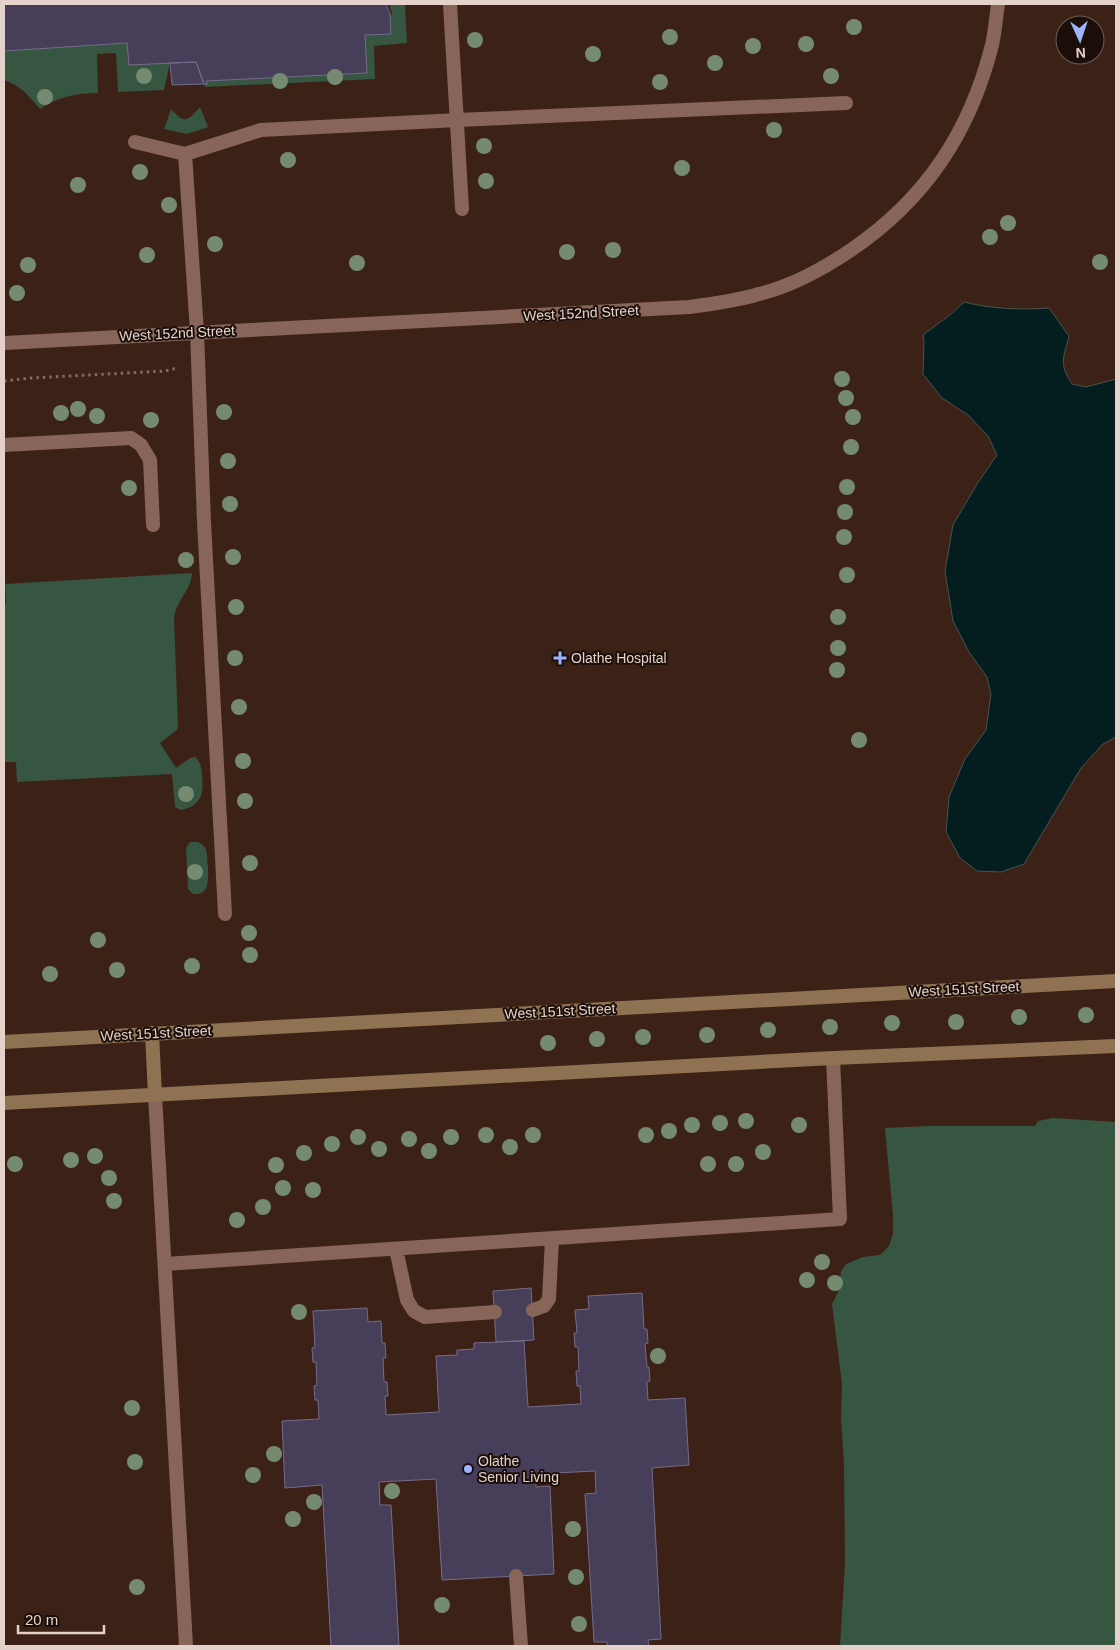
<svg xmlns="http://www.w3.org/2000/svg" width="1120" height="1650" viewBox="0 0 1120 1650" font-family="Arial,sans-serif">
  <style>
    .green { fill: #365642 }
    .water { fill: #041e1f; stroke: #475452 }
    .building { fill: #473e59; stroke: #766c8a }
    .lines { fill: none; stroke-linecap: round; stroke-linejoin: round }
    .path { stroke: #836b62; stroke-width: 3; stroke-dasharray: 2.5 4; stroke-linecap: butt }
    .service { stroke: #876659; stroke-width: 14 }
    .minor { stroke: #876659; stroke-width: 14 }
    .secondary { stroke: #8f7251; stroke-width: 14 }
    .tree { fill: #758b71 }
    .poi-dot { fill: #9bb4fd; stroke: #1b0e09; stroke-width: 2 }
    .labels { text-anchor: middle; stroke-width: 4; stroke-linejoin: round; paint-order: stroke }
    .street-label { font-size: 14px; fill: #e4d1ca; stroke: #1b0e09 }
    .poi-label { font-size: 14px; fill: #e4d1ca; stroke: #1b0e09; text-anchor: start }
  </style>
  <rect width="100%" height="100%" fill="#3c2116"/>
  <path class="green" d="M389 4H405L407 43 374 46 375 79 205 87 204 84H207L206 81 367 73 365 35 391 33 390 14 392 15V13Z
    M127 43 129 65 170 63 164 90 118 92 116 53 97 54 98 93C76 93 58 97 40 109 29 96 20 85 4 80V51Z
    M200 107 208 127 187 134 164 129 171 109C185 124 186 122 200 107Z
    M192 573C191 590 177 600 174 617L178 727 177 730 160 743 176 768 190 758 195 757C201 763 202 768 202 776 204 794 201 806 181 810L175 807 172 774 17 782 16 762H4V604L6 603 5 584Z
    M190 842H198C201 844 205 846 206 850 208 855 207 862 208 867 208 879 210 896 193 894L188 889 186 848Z
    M1053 1118 1116 1122V1646H840L845 1563 844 1465 841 1418 842 1384 832 1304 839 1290 841 1272 846 1264 863 1257 880 1255 889 1246 893 1234V1216L885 1128 929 1126H1035L1038 1121Z"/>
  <path class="water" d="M964 302C991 309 1021 310 1049 308L1069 336C1063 359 1059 364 1072 384L1086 387 1116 379V737L1103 744 1081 768 1024 864 1001 872 977 871 960 858 946 832 949 797 965 759 986 730 991 694 987 677 969 652 953 621 945 571 953 525 979 481 997 455 988 436 968 415 942 398 923 374 924 342 923 335 950 315Z"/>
  <path class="building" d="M4 4H386L390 14 391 34 365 35 367 73 206 81 208 84H204L196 62 129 65 127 43 4 51Z
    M196 62 204 84 172 85 170 63Z
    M531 1288 534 1340 496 1342 493 1291Z
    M642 1293 644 1329H647L648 1343 645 1344 647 1367H649L650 1381 647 1382 648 1400 685 1398 689 1465 652 1468 661 1639 648 1640 649 1646H607V1642H594L585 1494 596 1493 595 1471 535 1474 536 1487 550 1486 554 1574 442 1580 436 1479 379 1482 380 1505H391L399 1646H331L322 1485 285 1488 282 1421 319 1419 318 1400H315L314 1386 317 1385 316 1362H313L312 1348 315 1347 313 1311 367 1308 368 1322 381 1321 382 1343H385L386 1358H383L384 1382H387L388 1396H385L386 1415 439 1412 436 1356 457 1355V1350L474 1349V1343L524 1341 528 1407 581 1404 580 1386H577L576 1371H579L578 1347H575L574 1333H577L575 1310 589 1309 588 1296Z"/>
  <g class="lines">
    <path class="path" d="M4 381 31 378 165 371 177 368"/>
    <path class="service" d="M450 4 462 209
      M135 142 185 154 261 130 458 120 846 103
      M185 154 197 332 204 522 225 914
      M4 445 131 438 141 445 150 460 153 525
      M155 1095 186 1646
      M396 1249 407 1300 414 1311 425 1317 495 1312
      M165 1264 840 1219 833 1058
      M533 1310 544 1306 549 1299 552 1239
      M516 1576 521 1646"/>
    <path class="minor" d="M4 343 689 307C712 304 736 301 759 294 792 286 823 269 851 250 926 199 970 132 992 45 995 32 996 17 998 4"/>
    <path class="secondary" d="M152 1033 155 1095
      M4 1042 1116 981
      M4 1103 833 1058 1116 1046"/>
  </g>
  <g class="tree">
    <circle cx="854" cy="27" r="8"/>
    <circle cx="670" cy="37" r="8"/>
    <circle cx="475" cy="40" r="8"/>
    <circle cx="806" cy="44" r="8"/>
    <circle cx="753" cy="46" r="8"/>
    <circle cx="593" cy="54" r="8"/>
    <circle cx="715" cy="63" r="8"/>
    <circle cx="144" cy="76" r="8"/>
    <circle cx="831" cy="76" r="8"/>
    <circle cx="335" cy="77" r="8"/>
    <circle cx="280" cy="81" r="8"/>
    <circle cx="660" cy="82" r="8"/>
    <circle cx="45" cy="97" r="8"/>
    <circle cx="774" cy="130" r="8"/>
    <circle cx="484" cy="146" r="8"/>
    <circle cx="288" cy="160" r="8"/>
    <circle cx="682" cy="168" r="8"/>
    <circle cx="140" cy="172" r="8"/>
    <circle cx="486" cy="181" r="8"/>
    <circle cx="78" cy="185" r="8"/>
    <circle cx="169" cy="205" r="8"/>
    <circle cx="1008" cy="223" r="8"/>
    <circle cx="990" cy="237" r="8"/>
    <circle cx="215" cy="244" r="8"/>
    <circle cx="613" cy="250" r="8"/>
    <circle cx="567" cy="252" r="8"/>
    <circle cx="147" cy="255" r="8"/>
    <circle cx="1100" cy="262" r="8"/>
    <circle cx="357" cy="263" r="8"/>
    <circle cx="28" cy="265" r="8"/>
    <circle cx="17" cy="293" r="8"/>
    <circle cx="842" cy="379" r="8"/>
    <circle cx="846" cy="398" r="8"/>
    <circle cx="78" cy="409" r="8"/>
    <circle cx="224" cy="412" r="8"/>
    <circle cx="61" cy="413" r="8"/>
    <circle cx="97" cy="416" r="8"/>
    <circle cx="853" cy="417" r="8"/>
    <circle cx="151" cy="420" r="8"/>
    <circle cx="851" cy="447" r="8"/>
    <circle cx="228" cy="461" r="8"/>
    <circle cx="847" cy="487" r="8"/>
    <circle cx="129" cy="488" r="8"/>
    <circle cx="230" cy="504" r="8"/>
    <circle cx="845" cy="512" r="8"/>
    <circle cx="844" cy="537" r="8"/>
    <circle cx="233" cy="557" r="8"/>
    <circle cx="186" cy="560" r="8"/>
    <circle cx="847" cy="575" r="8"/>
    <circle cx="236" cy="607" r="8"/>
    <circle cx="838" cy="617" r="8"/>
    <circle cx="838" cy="648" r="8"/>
    <circle cx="235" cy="658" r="8"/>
    <circle cx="837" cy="670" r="8"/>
    <circle cx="239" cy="707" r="8"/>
    <circle cx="859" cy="740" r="8"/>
    <circle cx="243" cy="761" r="8"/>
    <circle cx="186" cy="794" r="8"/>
    <circle cx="245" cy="801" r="8"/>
    <circle cx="250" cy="863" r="8"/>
    <circle cx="195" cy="872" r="8"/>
    <circle cx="249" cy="933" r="8"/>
    <circle cx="98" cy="940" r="8"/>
    <circle cx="250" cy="955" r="8"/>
    <circle cx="192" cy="966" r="8"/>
    <circle cx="117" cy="970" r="8"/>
    <circle cx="50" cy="974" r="8"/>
    <circle cx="1086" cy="1015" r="8"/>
    <circle cx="1019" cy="1017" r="8"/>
    <circle cx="956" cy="1022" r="8"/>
    <circle cx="892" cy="1023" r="8"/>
    <circle cx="830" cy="1027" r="8"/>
    <circle cx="768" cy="1030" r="8"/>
    <circle cx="707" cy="1035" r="8"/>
    <circle cx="643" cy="1037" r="8"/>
    <circle cx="597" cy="1039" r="8"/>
    <circle cx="548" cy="1043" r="8"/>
    <circle cx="746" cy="1121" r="8"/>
    <circle cx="720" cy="1123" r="8"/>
    <circle cx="692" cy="1125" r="8"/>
    <circle cx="799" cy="1125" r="8"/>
    <circle cx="669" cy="1131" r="8"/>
    <circle cx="486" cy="1135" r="8"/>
    <circle cx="533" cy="1135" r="8"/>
    <circle cx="646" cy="1135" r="8"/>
    <circle cx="358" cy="1137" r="8"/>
    <circle cx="451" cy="1137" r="8"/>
    <circle cx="409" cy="1139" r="8"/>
    <circle cx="332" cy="1144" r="8"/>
    <circle cx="510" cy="1147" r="8"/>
    <circle cx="379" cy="1149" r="8"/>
    <circle cx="429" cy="1151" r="8"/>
    <circle cx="763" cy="1152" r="8"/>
    <circle cx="304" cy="1153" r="8"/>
    <circle cx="95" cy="1156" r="8"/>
    <circle cx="71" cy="1160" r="8"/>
    <circle cx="15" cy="1164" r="8"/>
    <circle cx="708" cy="1164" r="8"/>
    <circle cx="736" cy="1164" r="8"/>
    <circle cx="276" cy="1165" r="8"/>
    <circle cx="109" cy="1178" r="8"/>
    <circle cx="283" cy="1188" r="8"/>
    <circle cx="313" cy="1190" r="8"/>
    <circle cx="114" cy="1201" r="8"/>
    <circle cx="263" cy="1207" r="8"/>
    <circle cx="237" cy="1220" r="8"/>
    <circle cx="822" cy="1262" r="8"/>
    <circle cx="807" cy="1280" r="8"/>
    <circle cx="835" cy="1283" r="8"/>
    <circle cx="299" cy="1312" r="8"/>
    <circle cx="658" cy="1356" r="8"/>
    <circle cx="132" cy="1408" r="8"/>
    <circle cx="274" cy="1454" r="8"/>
    <circle cx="135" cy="1462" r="8"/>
    <circle cx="253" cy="1475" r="8"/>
    <circle cx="392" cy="1491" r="8"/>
    <circle cx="314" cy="1502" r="8"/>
    <circle cx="293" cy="1519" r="8"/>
    <circle cx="573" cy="1529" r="8"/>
    <circle cx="576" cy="1577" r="8"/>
    <circle cx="137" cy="1587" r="8"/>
    <circle cx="442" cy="1605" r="8"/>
    <circle cx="579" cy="1624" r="8"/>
  </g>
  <g class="poi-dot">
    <path d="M557.5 650.5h5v5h5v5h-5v5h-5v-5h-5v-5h5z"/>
    <circle cx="468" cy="1469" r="5"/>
  </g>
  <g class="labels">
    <g class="street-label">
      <text transform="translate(581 313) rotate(-3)" y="5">West 152nd Street</text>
      <text transform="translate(177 333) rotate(-3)" y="5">West 152nd Street</text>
      <text transform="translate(964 989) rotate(-3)" y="5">West 151st Street</text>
      <text transform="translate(560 1011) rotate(-3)" y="5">West 151st Street</text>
      <text transform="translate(156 1033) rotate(-3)" y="5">West 151st Street</text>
    </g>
    <g class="poi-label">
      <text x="571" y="663">Olathe Hospital</text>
      <text x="478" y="1466">Olathe<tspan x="478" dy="16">Senior Living</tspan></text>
    </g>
  </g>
  <rect width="1120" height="1650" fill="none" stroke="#e4d1ca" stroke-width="10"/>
  <g transform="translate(1080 40) rotate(177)"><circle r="24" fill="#1b0e09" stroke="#6b5c56"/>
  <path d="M0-4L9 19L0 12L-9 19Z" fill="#9bb4fd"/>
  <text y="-8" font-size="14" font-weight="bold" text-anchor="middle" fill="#e4d1ca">N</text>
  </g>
  <path d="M18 1625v8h86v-8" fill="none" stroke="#e4d1ca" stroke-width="2.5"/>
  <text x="25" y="1625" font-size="15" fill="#e4d1ca" stroke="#1b0e09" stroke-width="4" paint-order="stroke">20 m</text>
</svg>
